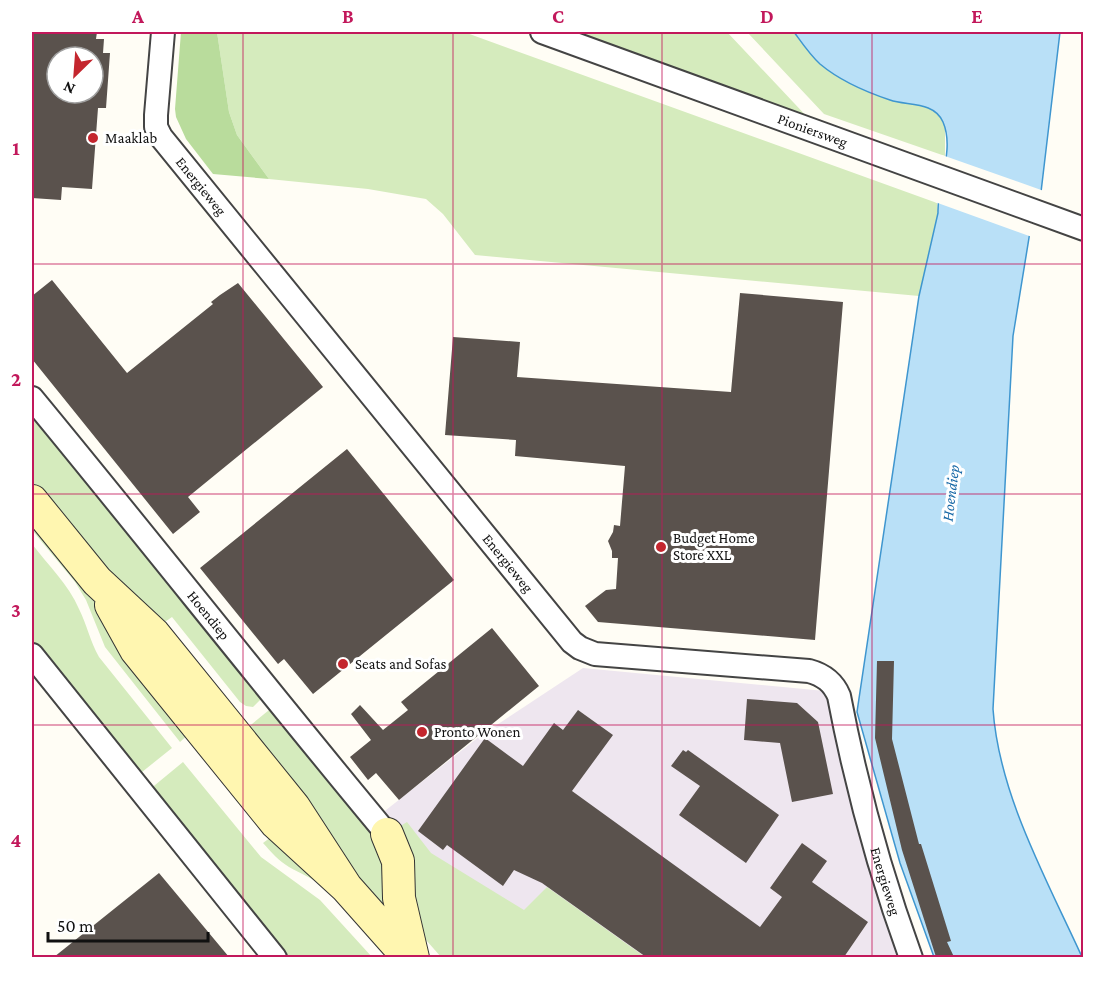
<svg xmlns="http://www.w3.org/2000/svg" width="1115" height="989" viewBox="0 0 1115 989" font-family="'Crimson Pro',serif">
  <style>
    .industrial { fill: #eee6ef }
    .green { fill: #d5ebbd }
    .forest { fill: #b9dc9c }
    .water { fill: #b9e0f7; stroke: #3f96cf; stroke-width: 1.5 }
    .pier { fill: #fffdf5 }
    .building { fill: #5a524d; fill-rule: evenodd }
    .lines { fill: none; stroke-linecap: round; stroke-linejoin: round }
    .street-casing { stroke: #444; stroke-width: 26 }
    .secondary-casing { stroke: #333; stroke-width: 34 }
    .street { stroke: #fff; stroke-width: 22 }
    .secondary { stroke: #fff6b0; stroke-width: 32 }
    .grid { fill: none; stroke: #c2185b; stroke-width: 1.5; stroke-opacity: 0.55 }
    .poi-dot { fill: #c4262e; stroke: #fff; stroke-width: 2 }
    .labels { text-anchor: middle; stroke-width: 6; stroke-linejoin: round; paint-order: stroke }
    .street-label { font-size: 15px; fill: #111; stroke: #fff }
    .poi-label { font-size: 15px; fill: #111; stroke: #fff; text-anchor: start }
    .water-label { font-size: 16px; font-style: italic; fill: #1768a6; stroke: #fff }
    .neatline { fill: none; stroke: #c2185b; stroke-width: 2 }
    .grid-label { font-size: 20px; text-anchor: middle; font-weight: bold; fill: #c2185b }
  </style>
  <rect width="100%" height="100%" fill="#fffdf5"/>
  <path class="industrial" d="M583 668 825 691 897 957H539L381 814 480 736Z"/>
  <path class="green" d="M217 32H464L937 203 938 213 919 296 475 255 443 214 426 199 368 189 269 179 237 135 229 112Z
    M565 32H727L810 120Z
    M747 32H794L811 54 859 87 890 100 923 105 937 113 943 121 945 130V156L824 114Z
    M32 408 264 696 253 707 246 706 240 702 172 617 162 624 111 580 32 483Z
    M32 521 91 595 126 648 192 731 180 742 105 647 86 600 75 582 32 530Z
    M32 544C48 565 69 585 79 609 87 625 90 641 99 657L172 748 137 776 32 648Z
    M274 706 380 837 394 925 241 733Z
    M183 762 261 857 320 900 372 957H283L149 790Z
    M407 822 431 853 524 910 547 887 645 957H441L419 932 392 831Z
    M271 837 327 885 323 887C313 878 301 874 289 867 279 861 271 852 263 843Z"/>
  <path class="forest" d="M181 32H217L229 112 237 135 269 179 213 174 186 139 176 117 175 109Z"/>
  <path class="water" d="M794 32H1060L1041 192 1036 195 1013 336 993 709C999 795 1047 880 1082 957H934L900 863 857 712 919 296 938 213C937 184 955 150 943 122 934 101 907 106 890 100 866 92 839 80 820 64 810 55 802 43 794 32Z"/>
  <path class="pier" d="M942 155 1044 191 1043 194 1038 197 1032 237 935 202Z"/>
  <path class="building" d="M32 32H97L96 39H104L103 53H110L106 108H98L92 189 62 187 61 200 32 198ZM57 57H93V93H57Z
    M52 280 127 373 213 304 211 302 220 295 238 283 323 387 188 497 200 512 173 534 32 359V296Z
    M740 293 843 302 815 640 598 622 585 606 606 590 616 589 618 558H612V551L608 541 613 532 614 525 620 526 625 466 515 456 516 440 445 435 453 337 520 342 517 377 731 392Z
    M347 449 454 580 313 694 284 659 278 664 200 568Z
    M492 628 539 686 399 800 376 773 368 780 350 757 371 740 351 714 360 705 383 730 408 710 401 702Z
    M877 661H894L892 739 919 844H921L951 941 947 942 954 957H936L902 850 875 738Z
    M747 699 797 703 818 722 833 794 792 802 780 743 744 740Z
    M578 710 613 735 572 791 760 927 782 897 770 888 802 843 827 861 812 882 868 922 844 957H646L542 883 514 870 503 886 447 845 443 850 418 831 485 738 523 766 554 723 563 730Z
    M683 750 686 752 688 750 779 815 746 863 679 815 700 786 671 766Z
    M159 873 229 957H54Z"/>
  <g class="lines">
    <defs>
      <g id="street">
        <path id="s1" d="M163 32 156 115V127L161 137 572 642 580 648 595 654 809 671C824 675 833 682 839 696 856 785 880 873 911 958"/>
        <path id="s2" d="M542 32 1084 229"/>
        <path id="s3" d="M32 398C151 542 267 690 387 834"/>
        <path d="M32 655 275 958"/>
      </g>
      <path id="secondary" d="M32 501 97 581 154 634 294 807 346 887
        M111 605 136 650 276 823 346 887 409 958
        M387 834 398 861 399 898 413 958"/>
    </defs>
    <use href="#street" class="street-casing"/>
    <use href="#secondary" class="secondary-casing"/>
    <use href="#street" class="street"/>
    <use href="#secondary" class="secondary"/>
  </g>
  <path class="grid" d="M243 32V958M453 32V958M662 32V958M872 32V958M32 264H1084M32 494H1084M32 725H1084"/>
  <g class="poi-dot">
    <circle cx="93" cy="138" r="6"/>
    <circle cx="661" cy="547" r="6"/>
    <circle cx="343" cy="664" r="6"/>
    <circle cx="422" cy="732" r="6"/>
  </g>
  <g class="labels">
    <g class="street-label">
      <text dy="5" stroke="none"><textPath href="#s2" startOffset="288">Pioniersweg</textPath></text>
      <text dy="5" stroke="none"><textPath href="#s1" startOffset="170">Energieweg</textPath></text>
      <text dy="5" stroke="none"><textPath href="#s1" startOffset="656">Energieweg</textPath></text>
      <text dy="5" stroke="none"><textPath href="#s3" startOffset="280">Hoendiep</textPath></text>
      <text dy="5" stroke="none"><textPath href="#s1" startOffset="1230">Energieweg</textPath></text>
    </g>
    <g class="poi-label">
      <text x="105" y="143">Maaklab</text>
      <text x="673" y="543">Budget Home<tspan x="673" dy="17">Store XXL</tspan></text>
      <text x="355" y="669">Seats and Sofas</text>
      <text x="434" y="737">Pronto Wonen</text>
    </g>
    <g class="water-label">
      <text transform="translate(950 493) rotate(-83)" y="6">Hoendiep</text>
    </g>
  </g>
  <rect width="1115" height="989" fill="none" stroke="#ffffff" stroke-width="66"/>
  <g transform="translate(75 75) rotate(205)"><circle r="28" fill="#ffffff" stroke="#a0a0a0" stroke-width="1.5"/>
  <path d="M0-4.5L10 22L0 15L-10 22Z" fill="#c4262e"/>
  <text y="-9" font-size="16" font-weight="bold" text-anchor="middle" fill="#111111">N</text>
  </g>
  <path d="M48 932v9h160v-9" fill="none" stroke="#111111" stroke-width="3"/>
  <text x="57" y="932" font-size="18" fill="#111111" stroke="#ffffff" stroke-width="4.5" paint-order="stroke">50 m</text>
  <rect x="33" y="33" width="1049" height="923" class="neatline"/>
  <g class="grid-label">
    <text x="138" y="23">A</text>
    <text x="348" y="23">B</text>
    <text x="558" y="23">C</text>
    <text x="767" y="23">D</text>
    <text x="977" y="23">E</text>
    <text x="16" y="155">1</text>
    <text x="16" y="386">2</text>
    <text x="16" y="617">3</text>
    <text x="16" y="847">4</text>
  </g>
</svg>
